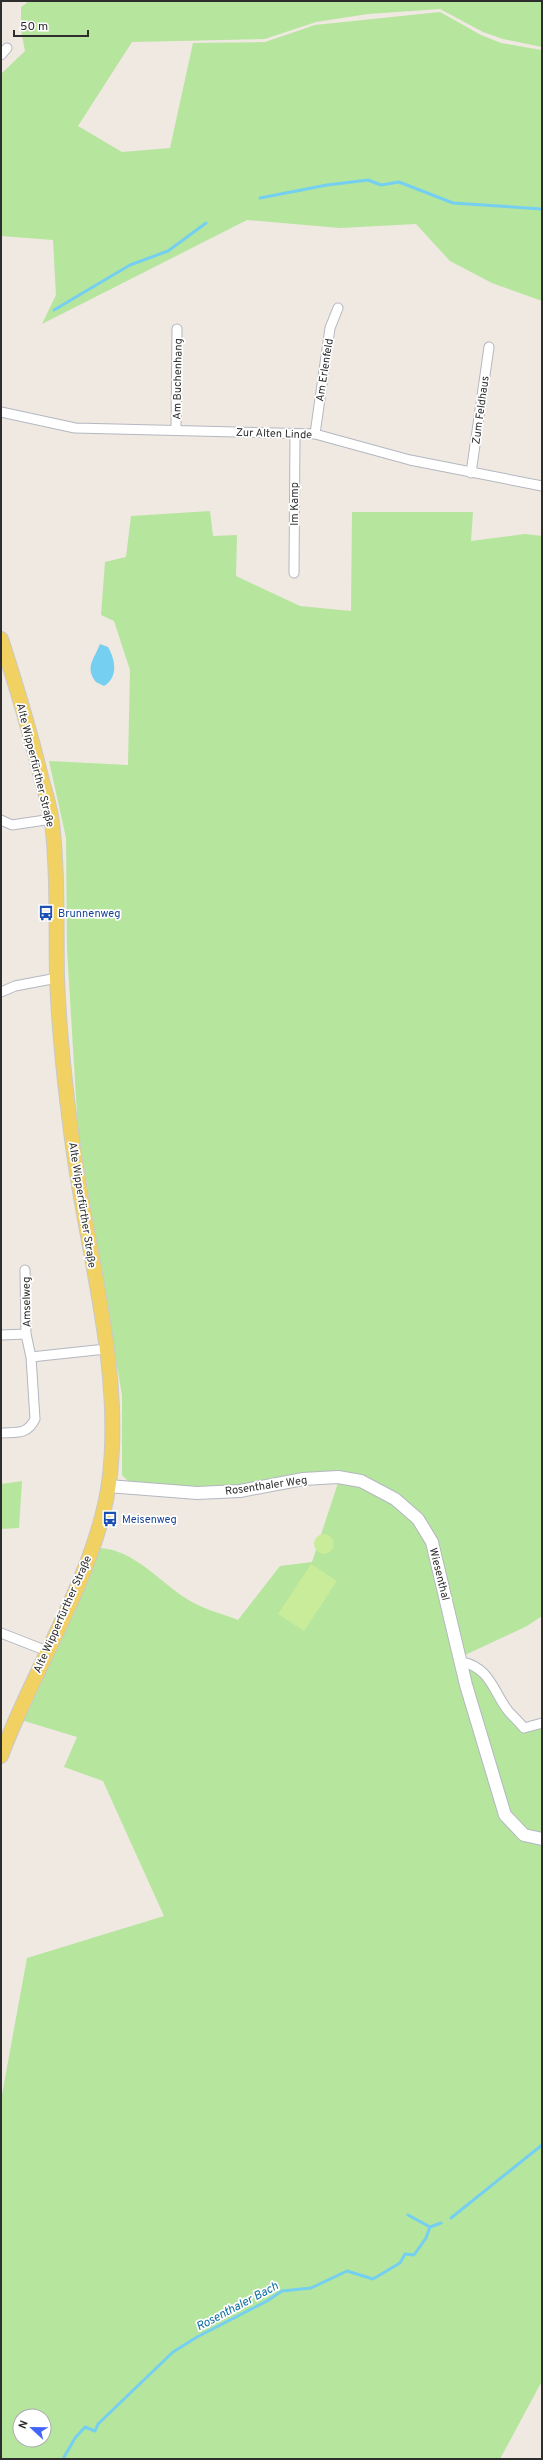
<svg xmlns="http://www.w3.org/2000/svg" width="543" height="2460" viewBox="0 0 543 2460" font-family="Overpass,sans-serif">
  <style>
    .green { fill: #b6e59e; fill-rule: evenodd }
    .pitch { fill: #c9ec9a }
    .water { fill: #75cff0 }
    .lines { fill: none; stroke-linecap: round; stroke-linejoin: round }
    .stream { stroke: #75cff0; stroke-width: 3 }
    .street-casing { stroke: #b4b7c1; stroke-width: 11 }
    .secondary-casing { stroke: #b4b7c1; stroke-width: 14 }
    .primary-casing { stroke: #c9c9c9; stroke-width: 16 }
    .street { stroke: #fff; stroke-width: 9 }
    .secondary { stroke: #fff; stroke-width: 12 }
    .primary { stroke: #f2d163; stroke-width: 14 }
    .labels { text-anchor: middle; stroke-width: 3.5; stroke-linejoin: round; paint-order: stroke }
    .street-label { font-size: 11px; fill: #2e2e2e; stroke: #fff }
    .transit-label { font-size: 11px; fill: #164399; stroke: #fff; text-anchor: start }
    .water-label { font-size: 12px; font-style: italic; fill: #0d6fa3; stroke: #fff }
  </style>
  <rect width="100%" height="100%" fill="#efe9e1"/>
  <path class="green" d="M29 1H542V47L503 39 483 32 440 9 368 14 316 22 265 39 132 42 78 126 122 152 170 148 193 43 265 42 315 25 440 12 481 35 501 43 542 50V301L492 283 450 261 416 224 340 228 247 220 42 324 56 295 53 240 1 236V74L25 51 21 30V7Z
    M210 511 213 536 237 535 236 576 300 606 351 611 352 512H473L471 541 525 534 542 536V1616L527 1626 465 1655 435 1540 362 1476 197 1490 129 1482 122 1475V1396L78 1131 67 949 66 838 49 761 128 765 130 670 114 621 101 615 105 562 126 557 131 516Z
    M339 1480C366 1486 399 1500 415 1523 437 1554 450 1624 461 1662L473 1665 524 1729 542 1724V2381L500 2459H1V2100L27 1958 164 1916 103 1781 64 1767 77 1737 21 1720 97 1548C133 1547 163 1586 192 1602 206 1610 223 1614 238 1620L280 1566 312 1562ZM20 2416H44V2440H20Z
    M22 1481 19 1528 1 1529V1484Z"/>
  <path class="pitch" d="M314 1544a10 10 0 1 1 20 0a10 10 0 1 1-20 0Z
    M311 1564 337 1581 304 1631 278 1614Z"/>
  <path class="water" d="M100 644 108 647C115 659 119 677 104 686L96 682C84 667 95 658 100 644Z"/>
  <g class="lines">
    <path class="stream" d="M260 198 327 185 368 180 381 185 399 182 453 203 542 209
      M54 310 130 265 168 251 206 223
      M408 2215 430 2227
      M451 2218 542 2145
      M63 2459 75 2438 85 2427 95 2431 98 2424 173 2352 197 2337 267 2301 282 2291 311 2288 347 2271 373 2279 400 2263 405 2254 414 2255 426 2238 430 2227 441 2223"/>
    <defs>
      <path id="street" d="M1 55 7 48
        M1 412 75 428 315 434 410 460 542 486
        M176 429 177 329
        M315 434 330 328 338 308
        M471 473 489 347
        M294 573 295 434
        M1 820 12 825 52 819
        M1 992 15 986 57 978
        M25 1270 26 1334 31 1357
        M1 1335 26 1334
        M1 1433C17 1432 27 1435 35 1419L31 1357 106 1349
        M1 1633 47 1651
        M462 1662C491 1668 493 1692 509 1712 514 1717 519 1722 524 1728L542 1723"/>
      <path id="secondary" d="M108 1486 197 1493 240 1491 303 1479 338 1477 361 1481 395 1499 418 1519 432 1542 466 1685 505 1815 524 1835 542 1839"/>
      <path id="primary" d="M1 639C16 685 30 731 41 777 45 792 50 807 52 822 58 874 56 926 57 978 59 1032 65 1086 72 1139 86 1250 124 1371 109 1483 96 1574 33 1669 1 1756"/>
    </defs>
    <use href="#street" class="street-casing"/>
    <use href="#secondary" class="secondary-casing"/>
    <use href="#primary" class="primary-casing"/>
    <use href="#street" class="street"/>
    <use href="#secondary" class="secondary"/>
    <use href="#primary" class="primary"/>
  </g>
  <defs>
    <symbol id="bus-bare" viewBox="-9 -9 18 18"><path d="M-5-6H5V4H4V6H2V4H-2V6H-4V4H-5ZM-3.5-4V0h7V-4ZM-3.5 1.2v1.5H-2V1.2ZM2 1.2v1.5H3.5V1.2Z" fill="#1a4fb4" stroke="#fff" stroke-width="2.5" paint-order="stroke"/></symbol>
  </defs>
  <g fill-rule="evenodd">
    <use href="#bus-bare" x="35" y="902" width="22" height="22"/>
    <use href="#bus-bare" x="99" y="1508" width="22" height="22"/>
  </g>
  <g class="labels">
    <g class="street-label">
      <text transform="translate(324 370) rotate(-81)" y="4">Am Erlenfeld</text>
      <text transform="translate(177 379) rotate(-89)" y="4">Am Buchenhang</text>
      <text transform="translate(480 410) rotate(-82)" y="4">Zum Feldhaus</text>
      <text transform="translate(274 433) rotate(2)" y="4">Zur Alten Linde</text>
      <text transform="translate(294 504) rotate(-90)" y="4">Im Kamp</text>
      <text transform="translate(36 765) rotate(76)" y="4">Alte Wipperfürther Straße</text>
      <text transform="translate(83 1205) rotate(81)" y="4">Alte Wipperfürther Straße</text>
      <text transform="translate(26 1302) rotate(-91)" y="4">Amselweg</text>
      <text transform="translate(266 1485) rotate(-8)" y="4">Rosenthaler Weg</text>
      <text transform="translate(440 1574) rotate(76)" y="4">Wiesenthal</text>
      <text transform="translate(62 1614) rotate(-66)" y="4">Alte Wipperfürther Straße</text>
    </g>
    <g class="transit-label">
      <text x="58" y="917">Brunnenweg</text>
      <text x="122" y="1523">Meisenweg</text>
    </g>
    <g class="water-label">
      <text transform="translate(237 2306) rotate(-28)" y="4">Rosenthaler Bach</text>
    </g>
  </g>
  <rect width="543" height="2460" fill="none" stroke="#2e2e2e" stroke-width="4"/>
  <g transform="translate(32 2428) rotate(292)"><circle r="19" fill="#ffffff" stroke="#ababab"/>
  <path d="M0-3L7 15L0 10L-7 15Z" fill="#4264fb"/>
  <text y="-6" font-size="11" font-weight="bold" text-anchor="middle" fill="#2e2e2e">N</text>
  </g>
  <path d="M14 30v6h74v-6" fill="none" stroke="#2e2e2e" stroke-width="2"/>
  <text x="20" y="30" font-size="12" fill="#2e2e2e" stroke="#ffffff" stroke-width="3" paint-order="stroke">50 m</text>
</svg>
